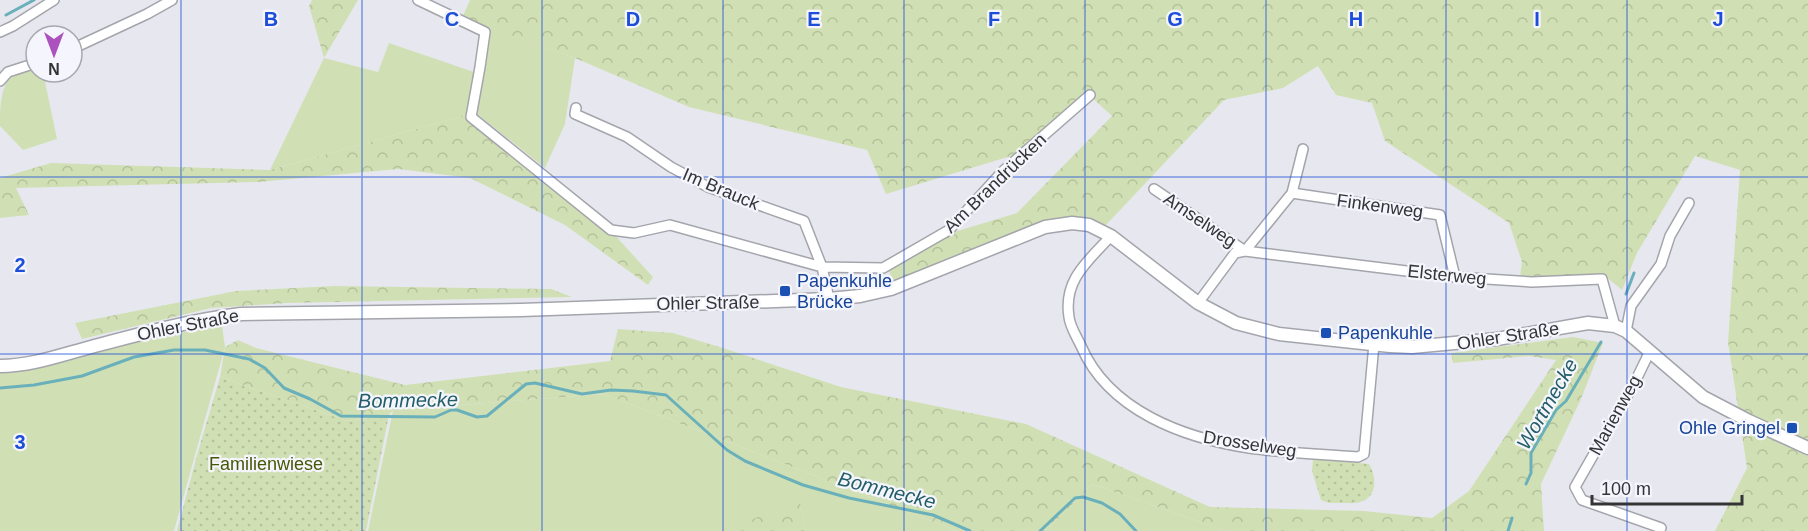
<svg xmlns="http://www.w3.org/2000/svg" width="1808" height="531" viewBox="0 0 1808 531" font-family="Arial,sans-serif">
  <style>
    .grass { fill: #d1e0b4 }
    .forest { fill: url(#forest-crowns) }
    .park { fill: url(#park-dots) }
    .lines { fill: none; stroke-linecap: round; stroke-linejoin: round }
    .stream { stroke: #6ab0bb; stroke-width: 3 }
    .minor-casing { stroke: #a4a5ac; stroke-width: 12 }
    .tertiary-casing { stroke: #a4a5ac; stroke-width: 15 }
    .minor { stroke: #fff; stroke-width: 9 }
    .tertiary { stroke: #fff; stroke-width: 12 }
    .grid { fill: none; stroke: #1d4ed8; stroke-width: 1.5; stroke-opacity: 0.55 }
    .transit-dot { fill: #1a4fb4; stroke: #f4f5fd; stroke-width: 2 }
    .labels { text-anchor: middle; stroke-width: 4.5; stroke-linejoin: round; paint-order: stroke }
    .street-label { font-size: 18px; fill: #343437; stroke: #f4f5fd }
    .transit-label { font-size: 18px; fill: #164399; stroke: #f4f5fd; text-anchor: start }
    .park-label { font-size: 18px; fill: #465806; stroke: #f4f5fd }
    .water-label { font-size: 20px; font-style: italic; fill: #235e67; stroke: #f4f5fd }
    .grid-label { font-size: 20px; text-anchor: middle; font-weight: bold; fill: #1d4ed8; stroke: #f4f5fd; stroke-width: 4.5; stroke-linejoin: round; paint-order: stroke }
  </style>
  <defs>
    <pattern id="forest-crowns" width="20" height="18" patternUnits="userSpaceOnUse" patternTransform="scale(1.5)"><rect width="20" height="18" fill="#d1e0b4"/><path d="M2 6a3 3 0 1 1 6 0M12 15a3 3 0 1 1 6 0" fill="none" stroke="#b4c19b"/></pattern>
    <pattern id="park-dots" width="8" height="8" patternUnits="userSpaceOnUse" patternTransform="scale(1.5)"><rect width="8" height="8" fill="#d1e0b4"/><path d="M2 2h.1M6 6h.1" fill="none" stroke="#b4c19b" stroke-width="1.8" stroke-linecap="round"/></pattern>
  </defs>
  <rect width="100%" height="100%" fill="#e7e8ef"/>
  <path class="grass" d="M491 28 575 58 565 124 545 168 477 114Z
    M389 43 474 72 466 115 270 170 324 58 378 72Z
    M36 69V72H43L57 139 23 150 0 126C0 109 0 81 16 73 22 71 30 70 36 69Z
    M222 325 225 347 174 531H0V366Z
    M604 394 957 531H806L800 503 734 526V531H368L393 410Z
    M1092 484 1226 531H1046Z"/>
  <path class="forest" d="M312 0H358L324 58 309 6Z
    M470 0H1808V531H1715L1747 468 1728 342 1740 170 1695 156 1637 253 1622 290 1605 276 1520 277 1522 262 1509 223 1385 141 1372 103 1336 95 1318 66 1283 88 1224 100 1105 226 1089 220 1071 219 895 284 888 269 951 233 1017 213 1112 116 1087 93 1011 156 886 194 867 150 689 107 575 58 462 18Z
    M466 115 469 120 613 233 653 277 648 285 565 225 470 178 398 169 259 182 16 188 29 215 0 218V178L51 163 270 170Z
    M335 286 551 289 572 297 287 303 211 308 82 339 75 323 236 291Z
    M618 329 673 333 723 348 841 387 1026 424 1210 507 1364 511 1432 518 1469 491 1556 360 1529 356 1453 363 1451 353 1573 337 1603 343 1581 399 1541 484 1544 531H1226L1092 484 1046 531H957L604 394 393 410 389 415 347 421 220 377 225 347 238 340 256 348 405 385 610 361Z
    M800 502 806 531H734L733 526Z"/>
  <path class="park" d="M220 377 347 421 389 415 366 531H177L197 455Z
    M1313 458 1369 464C1376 475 1378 495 1363 501 1357 504 1350 503 1344 503 1335 503 1328 504 1321 500L1312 471Z"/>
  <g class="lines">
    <path class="stream" d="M6 15 34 0
      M1626 294 1634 273
      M0 388 34 385 82 376 134 357 174 350H205L249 359 265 368 284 388 310 399 341 416 435 417 451 410H457L477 417 487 416 526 384 535 383 582 394 611 390 633 391 666 395 727 450 745 461 803 485 849 498 933 515 970 531
      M1526 484 1531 473V453L1556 410 1566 401 1601 342
      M1040 531 1075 498 1083 497 1102 503 1120 514 1136 531
      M1508 531 1512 518"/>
    <defs>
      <path id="minor" d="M418 0 485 32 480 67 471 117 611 230 634 233 670 225 822 267 883 268 949 230 1002 172 1090 95
        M0 32 13 26 54 0
        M72 49 147 14 172 0
        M0 81 8 72 36 63
        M576 108 575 114 627 137 671 167 708 187 804 221 822 267 829 299
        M1154 189 1245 251 1455 277 1532 282 1602 279 1615 326
        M1292 193 1440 215 1455 277
        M1111 236C1088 261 1063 280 1069 317 1070 327 1077 337 1081 346 1109 411 1184 438 1249 448 1285 453 1322 454 1358 457L1364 454 1374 344
        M1198 303 1235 253 1245 251 1292 193 1303 149
        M1626 331 1631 306 1661 264 1670 236 1689 203
        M1650 351 1635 382 1575 487 1582 500 1661 528"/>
      <path id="tertiary" d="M0 366C31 366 61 355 91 347 140 334 191 320 241 314L521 310 829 299 860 296 891 289 1045 227 1072 223 1089 225 1111 236 1198 303 1236 323 1279 334 1390 346 1412 347 1497 339 1588 323 1615 326 1626 331 1703 397 1749 421 1808 448"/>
    </defs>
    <use href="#minor" class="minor-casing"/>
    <use href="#tertiary" class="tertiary-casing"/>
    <use href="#minor" class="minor"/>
    <use href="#tertiary" class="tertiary"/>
  </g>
  <path class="grid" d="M181 0V531M362 0V531M542 0V531M723 0V531M904 0V531M1085 0V531M1266 0V531M1446 0V531M1627 0V531M0 177H1808M0 354H1808"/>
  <g class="transit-dot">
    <rect x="779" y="285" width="12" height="12" rx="3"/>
    <rect x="1320" y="327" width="12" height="12" rx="3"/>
    <rect x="1786" y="422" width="12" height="12" rx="3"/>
  </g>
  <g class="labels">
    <g class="street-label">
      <text transform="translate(995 183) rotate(-44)" y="6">Am Brandrücken</text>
      <text transform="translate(721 189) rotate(23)" y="6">Im Brauck</text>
      <text transform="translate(1380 206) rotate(8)" y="6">Finkenweg</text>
      <text transform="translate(1200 220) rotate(34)" y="6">Amselweg</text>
      <text transform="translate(1447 275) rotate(6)" y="6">Elsterweg</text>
      <text transform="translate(708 303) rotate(-1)" y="6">Ohler Straße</text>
      <text transform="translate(188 325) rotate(-11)" y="6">Ohler Straße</text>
      <text transform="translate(1508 336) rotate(-9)" y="6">Ohler Straße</text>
      <text transform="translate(1615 415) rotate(-61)" y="6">Marienweg</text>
      <text transform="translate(1250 444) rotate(9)" y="6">Drosselweg</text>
    </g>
    <g class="transit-label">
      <text x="797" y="287">Papenkuhle<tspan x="797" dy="21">Brücke</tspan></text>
      <text x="1338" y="339">Papenkuhle</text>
      <text x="1780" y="434" text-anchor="end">Ohle Gringel</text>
    </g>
    <g class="park-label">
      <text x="266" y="470">Familienwiese</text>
    </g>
    <g class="water-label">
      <text transform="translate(408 400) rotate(-1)" y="7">Bommecke</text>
      <text transform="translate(1547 404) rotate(-60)" y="7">Wortmecke</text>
      <text transform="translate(887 490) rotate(14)" y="7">Bommecke</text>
    </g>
  </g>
  <g class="grid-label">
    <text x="271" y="26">B</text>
    <text x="452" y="26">C</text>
    <text x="633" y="26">D</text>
    <text x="814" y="26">E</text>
    <text x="994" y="26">F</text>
    <text x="1175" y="26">G</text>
    <text x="1356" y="26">H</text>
    <text x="1537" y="26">I</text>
    <text x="1718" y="26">J</text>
    <text x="20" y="272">2</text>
    <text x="20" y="449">3</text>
  </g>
  <g transform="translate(54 54) rotate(180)"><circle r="28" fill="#f4f5fd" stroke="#a7a8ae" stroke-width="1.5"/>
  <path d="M0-4.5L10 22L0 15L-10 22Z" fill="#ab52be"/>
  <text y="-9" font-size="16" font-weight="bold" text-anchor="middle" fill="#343437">N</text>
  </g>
  <path d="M1592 495v9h150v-9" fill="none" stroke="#343437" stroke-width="3"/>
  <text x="1601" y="495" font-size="18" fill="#343437" stroke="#f4f5fd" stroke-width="4.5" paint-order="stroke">100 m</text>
</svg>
